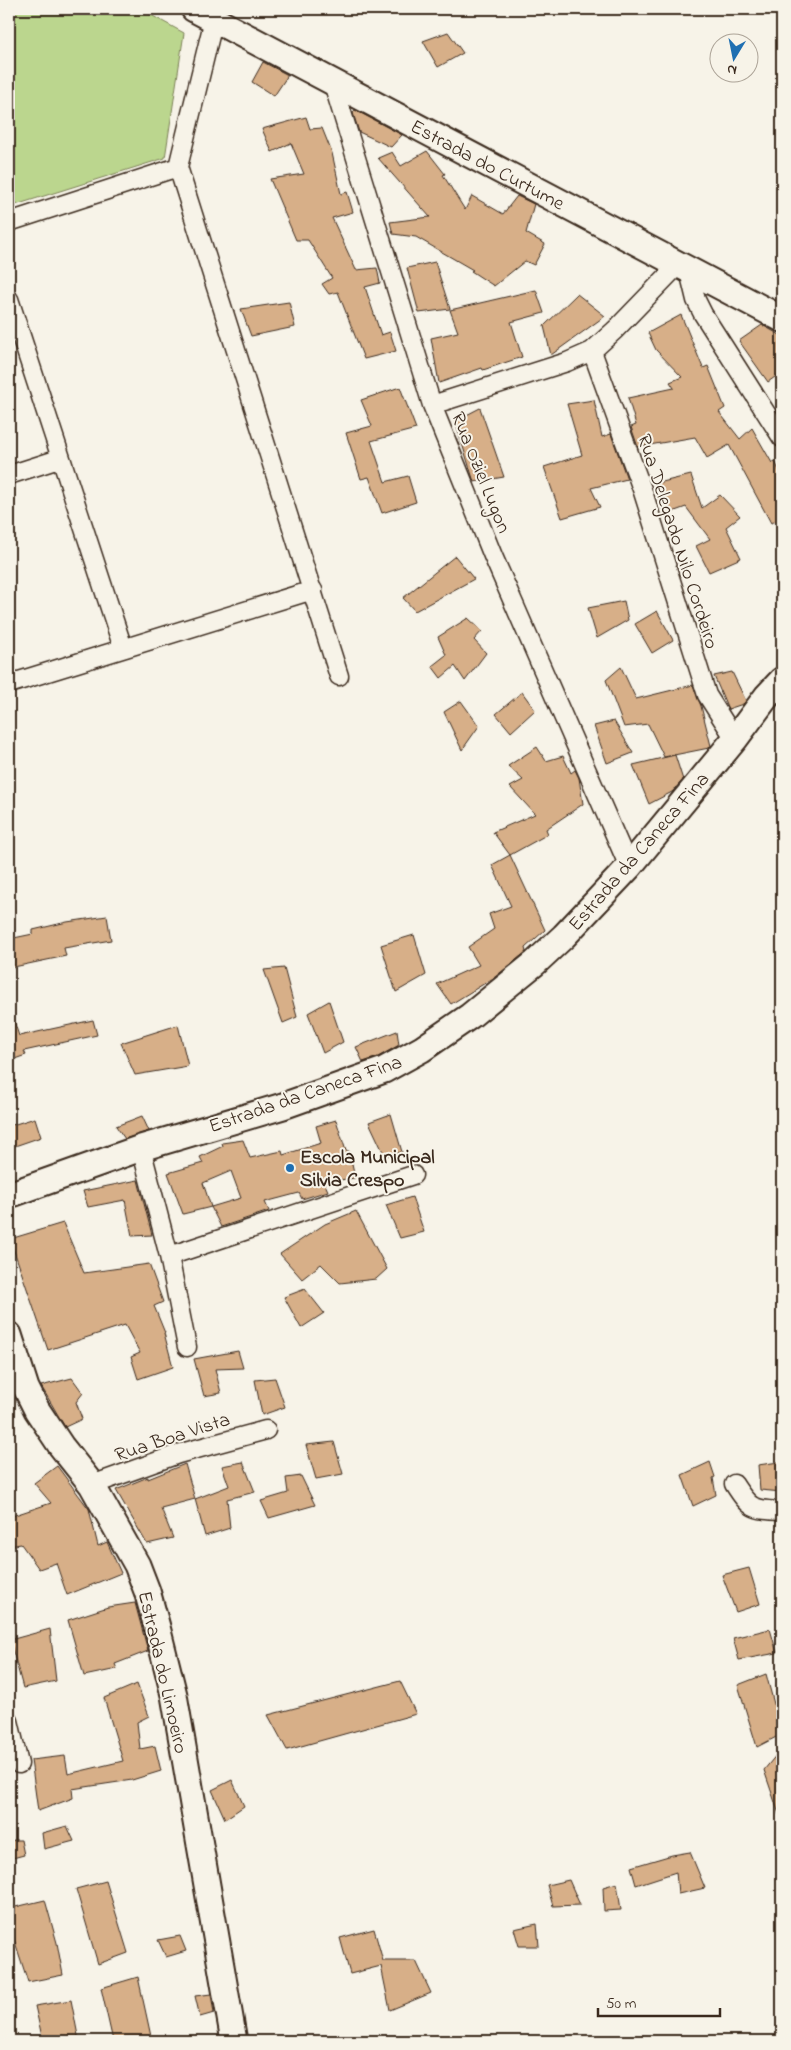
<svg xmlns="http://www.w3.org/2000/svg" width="791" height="2050" viewBox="0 0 791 2050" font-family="'Indie Flower',sans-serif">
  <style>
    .green { fill: #bbd68e; stroke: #7b8056 }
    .building { fill: #d7af88; stroke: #3b2a1e; fill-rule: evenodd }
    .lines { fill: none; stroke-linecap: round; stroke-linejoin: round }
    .street-casing { stroke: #3b2a1e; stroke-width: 21 }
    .secondary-casing { stroke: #3b2a1e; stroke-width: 29 }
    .street { stroke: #f7f3e8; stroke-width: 18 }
    .secondary { stroke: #f7f3e8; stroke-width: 25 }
    .poi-dot { fill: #1f6fb2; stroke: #f7f3e8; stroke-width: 2 }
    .labels { text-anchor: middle; stroke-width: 4; stroke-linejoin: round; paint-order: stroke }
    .street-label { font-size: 20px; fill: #3b2a1e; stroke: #f7f3e8 }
    .poi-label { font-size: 20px; font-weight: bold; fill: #3b2a1e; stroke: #f7f3e8; text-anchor: start }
  </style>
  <rect width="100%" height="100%" fill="#f7f3e8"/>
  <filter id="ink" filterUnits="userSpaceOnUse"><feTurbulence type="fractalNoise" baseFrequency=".02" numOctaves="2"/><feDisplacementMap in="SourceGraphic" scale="10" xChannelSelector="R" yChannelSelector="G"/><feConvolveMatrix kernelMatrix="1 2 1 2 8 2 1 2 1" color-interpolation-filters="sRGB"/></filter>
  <g filter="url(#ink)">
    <path class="green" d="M9 9H140L184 33 165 158 9 207Z"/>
    <path class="building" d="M448 32 463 53 438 67 423 41Z
      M263 62 288 75 274 96 252 82Z
      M355 110 402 135 391 147 359 132 353 113Z
      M306 117 310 129 322 128 332 153 341 194 347 192 353 212 332 218 356 270 377 268 380 283 365 287 381 335 390 332 396 351 364 359 338 292 329 294 322 284 332 278 308 240H296L270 179 304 174 291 143 272 152 262 129Z
      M427 151 445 174 443 175 465 210 472 196 503 214 517 196 534 204 526 233 545 244 534 265 525 261 494 286 471 271 473 270 416 237 393 234 390 222 430 217 378 158 392 152 401 166Z
      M435 262 450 309 419 313 407 268Z
      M536 290 544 313 511 322 522 357 483 370 482 368 439 383 431 338 458 332 450 310Z
      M577 294 605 316 551 355 544 326Z
      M289 302 295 327 251 336 241 309Z
      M681 315 703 368 708 366 725 408 719 412 740 439 752 428 772 463 775 461 782 478V519L771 523 729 445 707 458 695 437 638 447 631 427 636 425 628 398 674 388 670 382 682 377 656 350 648 333Z
      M762 325 782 336V372L768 382 739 341Z
      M400 387 416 429 371 441 385 482 408 476 416 502 382 513 369 477 361 479 346 433 372 426 361 400Z
      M594 400 602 437 611 434 627 479 591 488 600 507 562 518 544 467 582 455 567 404Z
      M480 408 504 477 474 482 455 421Z
      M691 475 702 508 720 495 740 516 726 527 741 558 709 572 696 546 710 539 686 507 664 515 654 484Z
      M455 556 474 579 415 611 403 598Z
      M624 601 628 620 597 638 588 608Z
      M657 611 673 640 652 653 635 624Z
      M468 618 482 631 474 640 486 653 465 681 455 666 441 678 432 666 446 655 438 637Z
      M621 667 636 699 693 685 701 706 711 746 709 748 664 757 648 724 624 727 606 680Z
      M732 672 746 701 743 704 728 709 714 676Z
      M522 692 535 710 511 732 496 714Z
      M461 701 479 726 462 750 444 712Z
      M614 721 633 753 607 763 594 726Z
      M537 747 546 761 563 756 571 773 575 770 579 778 583 804 546 829 548 834 510 855 493 832 535 814 510 787 523 780 508 766Z
      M675 755 683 780 672 792 649 804 633 765Z
      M510 855 545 930 525 948 526 952 495 977 451 1004 437 984 479 965 468 947 494 929 489 914 511 906 492 865Z
      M107 916 111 940 64 948 66 956 9 968V939L33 934V930L67 922Z
      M414 935 426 975 396 992 381 945Z
      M284 968 297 1017 283 1023 264 970Z
      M329 1001 343 1042 323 1053 308 1013Z
      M11 1012 19 1036 93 1020 97 1035 24 1051 26 1055 9 1061V1013Z
      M178 1025 188 1066 135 1075 121 1043Z
      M397 1031 399 1045 378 1057 363 1062 356 1047Z
      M391 1114 402 1152 385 1156 369 1122Z
      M142 1116 149 1131 125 1139 116 1126Z
      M35 1118 41 1137 9 1148V1126Z
      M336 1120 346 1151H349L355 1178 324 1182 328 1191 302 1199 299 1193 265 1202 269 1211 221 1227 211 1207 183 1214 168 1173 203 1163 200 1157 223 1146 222 1143 243 1140 250 1158 282 1151 283 1155 321 1143 316 1126ZM231 1171 241 1198 211 1207 203 1183Z
      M138 1180 152 1235 132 1236 125 1200 88 1207 83 1191Z
      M412 1197 424 1232 400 1238 386 1205Z
      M356 1211 387 1269 376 1279 340 1283 321 1264 302 1279 280 1254 325 1224Z
      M63 1223 84 1273 149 1264 163 1302 154 1306 165 1333H164L173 1367 138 1379 131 1357 140 1353 125 1325 48 1350 10 1239Z
      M305 1289 324 1313 301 1328 284 1297Z
      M238 1351 243 1368 215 1369 221 1393 204 1396 194 1359Z
      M72 1378 83 1393 76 1402 82 1419 65 1427 41 1386Z
      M275 1378 285 1407 262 1415 255 1380Z
      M334 1442 343 1474 316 1479 306 1445Z
      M243 1462 255 1492 227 1499 230 1528 205 1536 195 1499 229 1486 222 1466Z
      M710 1462 715 1477 713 1478 716 1495 693 1506 682 1475Z
      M779 1462 782 1477V1492L760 1490 758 1465Z
      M185 1464 195 1499 161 1508 173 1538 147 1544 116 1490 148 1477V1479Z
      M57 1466 89 1509 98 1546 107 1542 121 1573 67 1595 56 1563 39 1569 21 1544 9 1546V1517L51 1503 34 1483Z
      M301 1476 315 1505 269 1518 261 1501 288 1493 286 1478Z
      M749 1568 760 1604 736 1612 722 1575Z
      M135 1603 148 1651 115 1664 117 1669 84 1676 68 1620 108 1607Z
      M50 1629 56 1681 23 1688 10 1640Z
      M770 1629 777 1653 739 1660 733 1638Z
      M766 1674 782 1734 757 1747 738 1685Z
      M400 1681 416 1714 287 1750 268 1715Z
      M137 1684 149 1716 137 1722 140 1749 155 1746 161 1771 132 1780 72 1789 73 1798 38 1811 31 1760 65 1756 68 1774 123 1761 104 1698Z
      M782 1748V1817H780L764 1770Z
      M232 1780 244 1806 225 1819 212 1790Z
      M67 1826 74 1841 44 1849 42 1833Z
      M15 1840H21L24 1855 9 1859V1841Z
      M690 1852 705 1888 678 1894 676 1872 636 1885 631 1867 672 1855Z
      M569 1880 580 1905 553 1906 547 1885Z
      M106 1881 128 1953 98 1964 76 1889Z
      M617 1883 621 1910 604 1911 603 1887Z
      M45 1900 57 1943 63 1975 28 1982 14 1939 11 1908Z
      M537 1924 539 1946H519L514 1929Z
      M374 1929 383 1961H416L431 1993 390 2010 381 1966 350 1974 340 1938Z
      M180 1936 186 1951 166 1957 158 1940Z
      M138 1977 152 2041H113L101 1988Z
      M211 1994 214 2013 200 2017 195 1996Z
      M71 2000 79 2041H43L35 2006Z"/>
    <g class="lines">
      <defs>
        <path id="street" d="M214 19 178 167 339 676
          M332 80 432 405 493 556 629 867
          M9 222 178 167
          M689 271 696 300 703 314 782 438
          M9 299 123 648
          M592 351 643 492 707 695 735 739
          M432 405 567 362 592 351 615 330 678 265
          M9 475 59 459
          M9 684 313 590
          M141 1148 169 1256 187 1347
          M169 1256 413 1175
          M734 1484C750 1509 753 1510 782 1511
          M92 1485 178 1454 266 1430
          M9 1721 19 1764"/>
        <path id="secondary" d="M194 9 782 319
          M9 1195 141 1148 283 1106 384 1070 422 1049 470 1016 535 963 564 936 629 867 735 739 767 696 782 680
          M9 1335 26 1388 37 1410 61 1446 92 1485 137 1565 147 1591 157 1627 174 1695 234 2041"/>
      </defs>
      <use href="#street" class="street-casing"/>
      <use href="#secondary" class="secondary-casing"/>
      <use href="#street" class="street"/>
      <use href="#secondary" class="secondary"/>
    </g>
  </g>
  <circle class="poi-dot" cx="290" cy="1168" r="5"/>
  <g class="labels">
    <g class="street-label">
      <text transform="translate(488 164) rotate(28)" y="7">Estrada do Curtume</text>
      <text transform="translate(482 472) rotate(68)" y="7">Rua Oziel Lugon</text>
      <text transform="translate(679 541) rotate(72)" y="7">Rua Delegado Nilo Cordeiro</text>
      <text transform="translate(638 851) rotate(-49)" y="7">Estrada da Caneca Fina</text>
      <text transform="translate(305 1093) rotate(-19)" y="7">Estrada da Caneca Fina</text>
      <text transform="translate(172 1436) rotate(-18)" y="7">Rua Boa Vista</text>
      <text transform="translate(164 1672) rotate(77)" y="7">Estrada do Limoeiro</text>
    </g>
    <g class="poi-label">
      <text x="300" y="1163">Escola Municipal<tspan x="300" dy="23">Silvia Crespo</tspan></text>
    </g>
  </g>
  <rect width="791" height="2050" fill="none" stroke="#f7f3e8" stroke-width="30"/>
  <rect x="15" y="15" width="761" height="2020" fill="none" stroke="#3b2a1e" stroke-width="2" filter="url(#ink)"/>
  <g transform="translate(734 58) rotate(190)"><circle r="24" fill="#f7f3e8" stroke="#aca397"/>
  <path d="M0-4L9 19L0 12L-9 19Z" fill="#1f6fb2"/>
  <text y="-8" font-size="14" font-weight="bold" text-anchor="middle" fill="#3b2a1e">N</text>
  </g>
  <path d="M598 2008v8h122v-8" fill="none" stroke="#3b2a1e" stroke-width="2.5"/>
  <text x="606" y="2008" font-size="15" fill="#3b2a1e" stroke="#f7f3e8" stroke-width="4" paint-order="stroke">50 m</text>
</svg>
